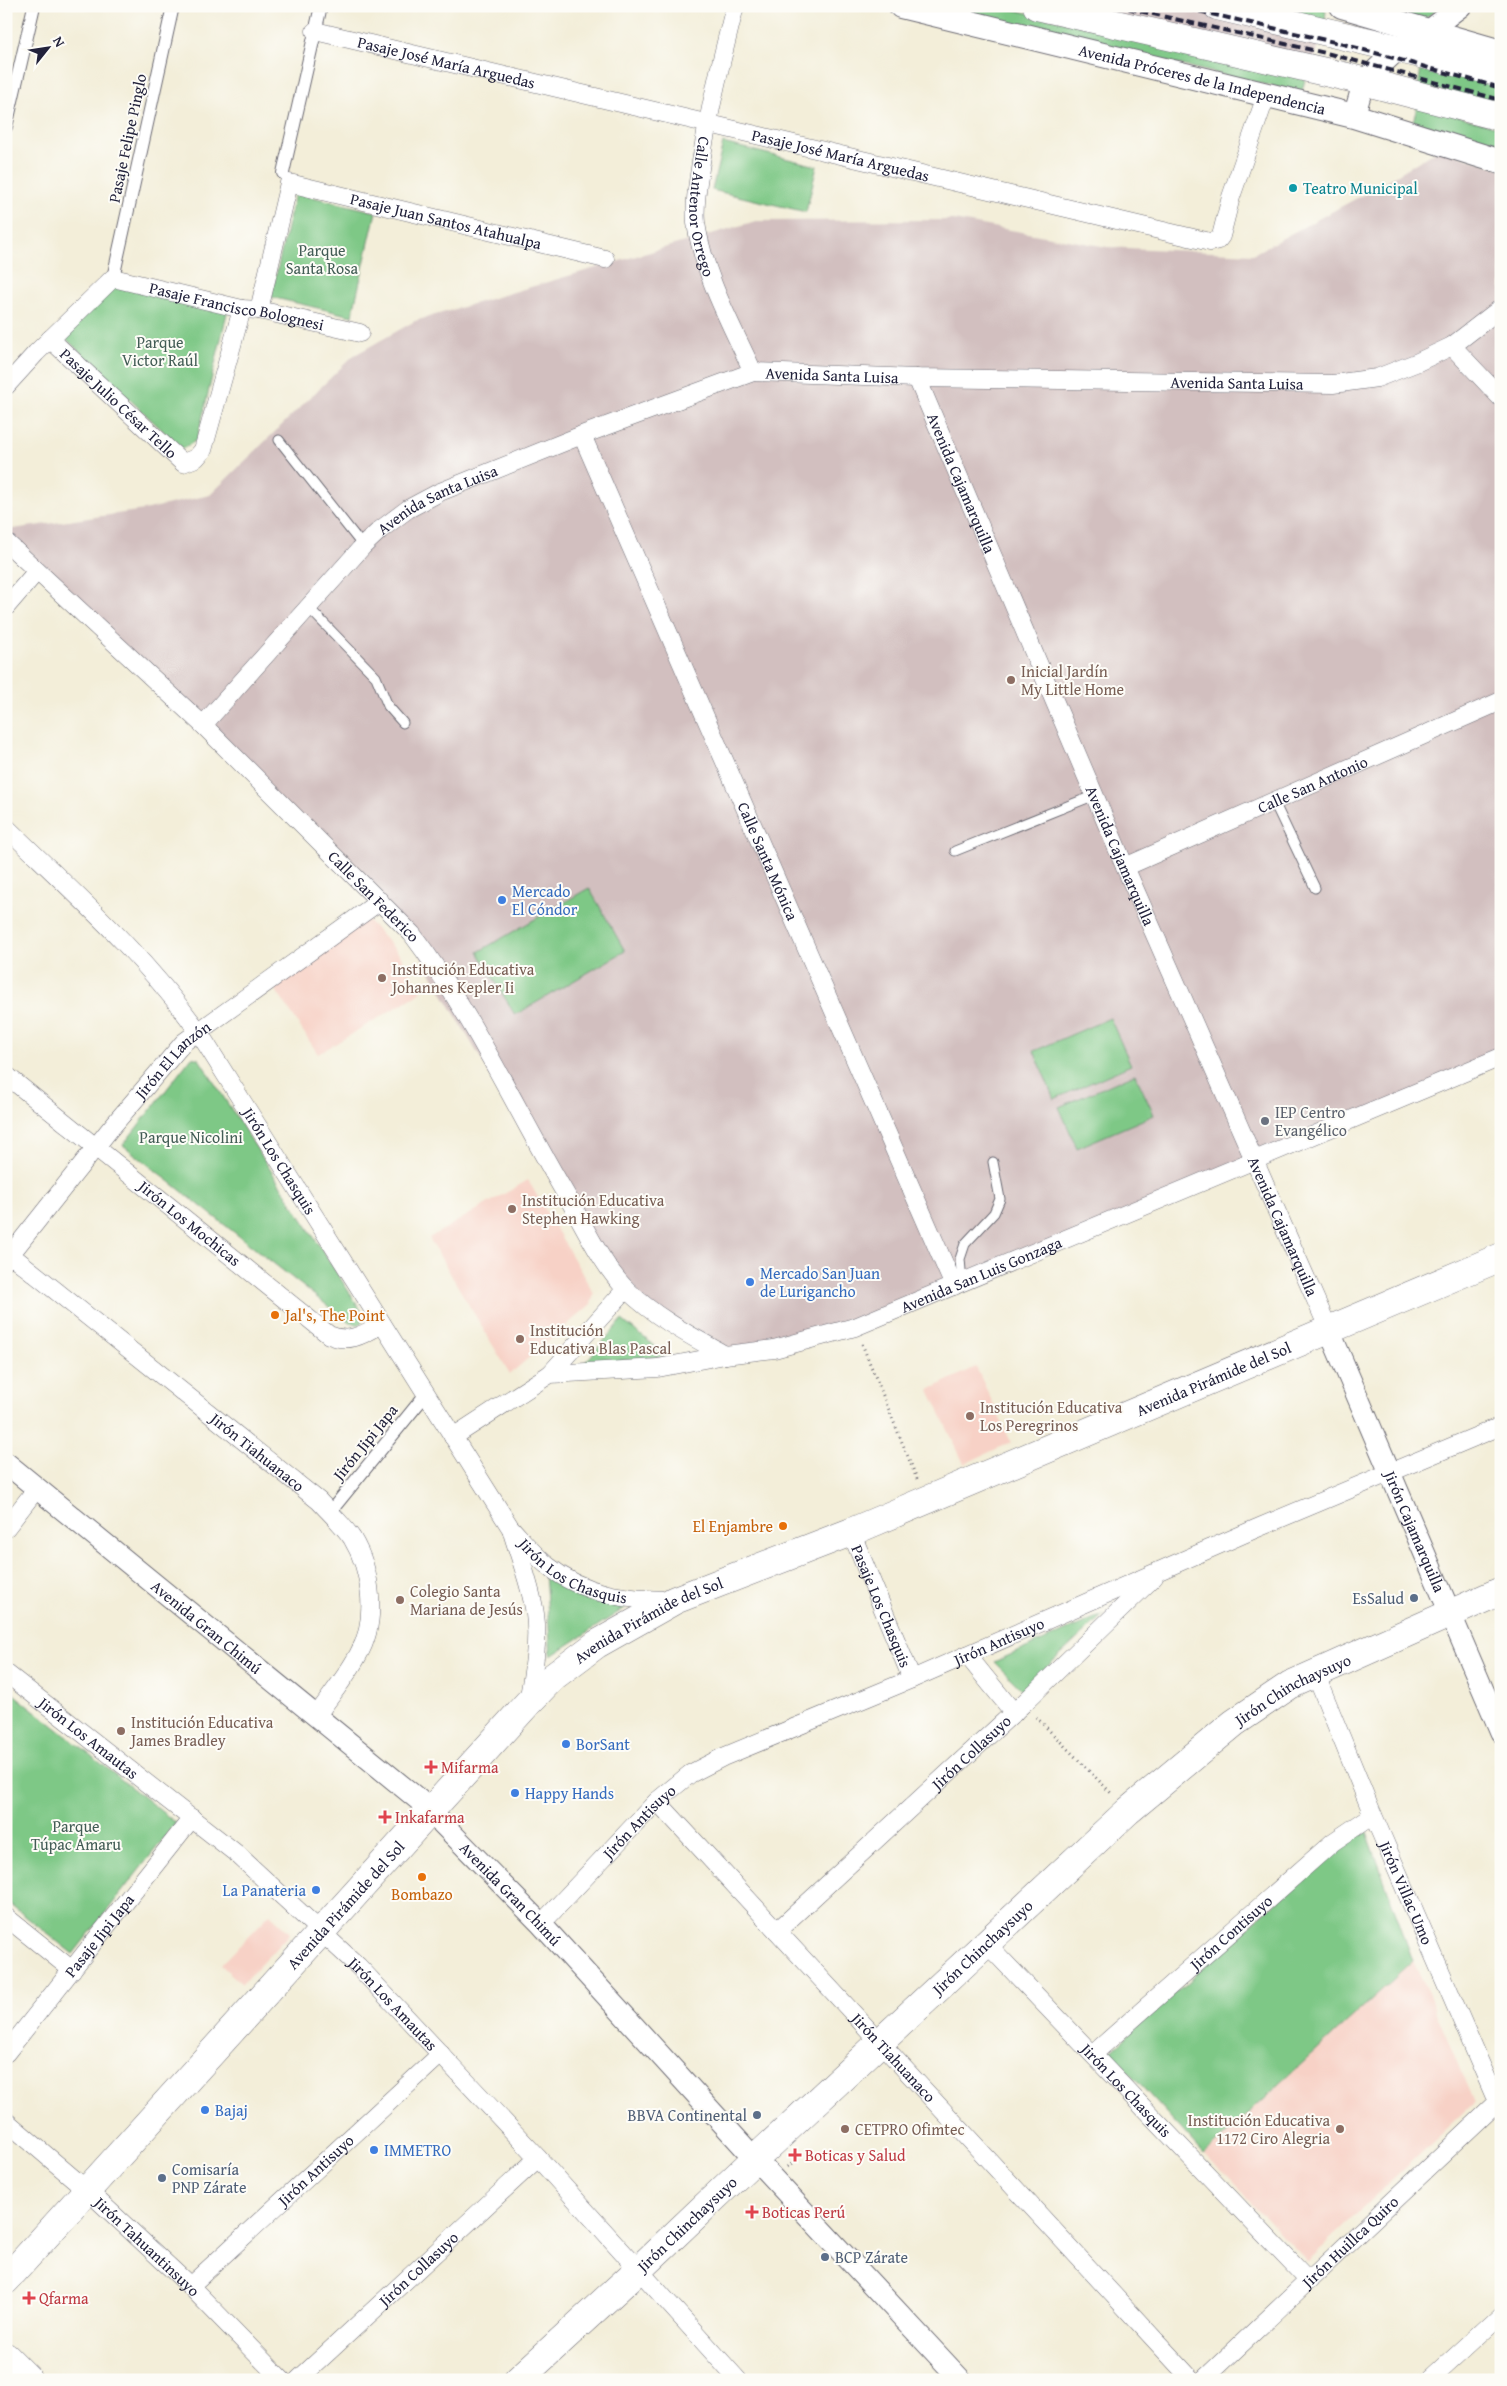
<svg xmlns="http://www.w3.org/2000/svg" width="1507" height="2386" viewBox="0 0 1507 2386" font-family="'Gentium Book Plus',serif">
  <style>
    .built { fill: #f7d1c6 }
    .industrial { fill: #d2bfbf }
    .green { fill: #7ec886; stroke: #507560 }
    .lines { fill: none; stroke-linecap: round; stroke-linejoin: round }
    .service-casing { stroke: #6b6972; stroke-width: 11 }
    .pedestrian-casing { stroke: #6b6972; stroke-width: 14 }
    .minor-casing { stroke: #6b6972; stroke-width: 19 }
    .tertiary-casing { stroke: #6b6972; stroke-width: 23 }
    .secondary-casing { stroke: #6b6972; stroke-width: 26 }
    .primary-casing { stroke: #6b6972; stroke-width: 29 }
    .path { stroke: #6b6972; stroke-width: 3; stroke-dasharray: 1 4; stroke-linecap: butt }
    .service { stroke: #fff; stroke-width: 9 }
    .pedestrian { stroke: #fff; stroke-width: 12 }
    .minor { stroke: #fff; stroke-width: 18 }
    .tertiary { stroke: #fff; stroke-width: 21 }
    .secondary { stroke: #fff; stroke-width: 24 }
    .primary { stroke: #fff; stroke-width: 28 }
    .rail { stroke: #22223b; stroke-width: 4; stroke-dasharray: 8 4; stroke-linecap: butt }
    .culture-dot { fill: #0f9aa8; stroke: #fdfcf7; stroke-width: 2 }
    .education-dot { fill: #8d6e63; stroke: #fdfcf7; stroke-width: 2 }
    .shop-dot { fill: #3f7fe0; stroke: #fdfcf7; stroke-width: 2 }
    .worship-dot { fill: #6b7280; stroke: #fdfcf7; stroke-width: 2 }
    .food-dot { fill: #e8710a; stroke: #fdfcf7; stroke-width: 2 }
    .service-dot { fill: #5c6f8a; stroke: #fdfcf7; stroke-width: 2 }
    .health-dot { fill: #e0444e; stroke: #fdfcf7; stroke-width: 2 }
    .labels { text-anchor: middle; stroke-width: 4; stroke-linejoin: round; paint-order: stroke }
    .street-label { font-size: 16px; fill: #22223b; stroke: #fdfcf7 }
    .culture-label { font-size: 16px; fill: #0d838f; stroke: #fdfcf7; text-anchor: start }
    .park-label { font-size: 16px; fill: #425c55; stroke: #fdfcf7 }
    .education-label { font-size: 16px; fill: #785e54; stroke: #fdfcf7; text-anchor: start }
    .shop-label { font-size: 16px; fill: #366cbe; stroke: #fdfcf7; text-anchor: start }
    .worship-label { font-size: 16px; fill: #5b616d; stroke: #fdfcf7; text-anchor: start }
    .food-label { font-size: 16px; fill: #c56008; stroke: #fdfcf7; text-anchor: start }
    .service-label { font-size: 16px; fill: #4e5e75; stroke: #fdfcf7; text-anchor: end }
    .health-label { font-size: 16px; fill: #be3a42; stroke: #fdfcf7; text-anchor: start }
  </style>
  <rect width="100%" height="100%" fill="#fdfcf7"/>
  <filter id="ink" filterUnits="userSpaceOnUse"><feTurbulence type="fractalNoise" baseFrequency=".02" numOctaves="2"/><feDisplacementMap in="SourceGraphic" scale="10" xChannelSelector="R" yChannelSelector="G"/><feConvolveMatrix kernelMatrix="1 2 1 2 8 2 1 2 1" color-interpolation-filters="sRGB"/></filter>
  <filter id="wash" filterUnits="userSpaceOnUse"><feTurbulence type="fractalNoise" baseFrequency=".0096" numOctaves="4" result="noise"/><feDisplacementMap in="SourceGraphic" scale="20" xChannelSelector="R" yChannelSelector="G"/><feGaussianBlur stdDeviation="1.12" result="paint"/><feColorMatrix in="noise" values="0 0 0 0 0 0 0 0 0 0 0 0 0 0 0 0 0 1.4 0 .05"/><feComposite in="paint" operator="in"/></filter>
  <g filter="url(#wash)">
    <rect width="100%" height="100%" fill="#f3eed9"/>
    <path class="built" d="M367 919 400 955 422 992 318 1054 275 989Z
      M528 1180 594 1294 591 1304 510 1374 429 1238Z
      M976 1367 1011 1442 964 1464 929 1390Z
      M270 1914 290 1933 242 1984 221 1965Z
      M1413 1961 1429 1995 1474 2103 1307 2261 1205 2154Z"/>
    <path class="industrial" d="M1072 6H1173L1320 40 1314 62Z
      M1439 149 1501 169V1057L864 1330 729 1349 613 1285 408 934 6 537V530L144 510 210 495 353 356 415 321 756 221 953 220 1107 247 1253 254 1372 190Z"/>
    <path class="green" d="M924 6H997L1300 76 1305 80 1302 91 1298 92Z
      M1254 6H1313L1326 10 1325 21Z
      M1359 6H1442L1421 21Z
      M1422 64 1501 84V106L1418 85Z
      M1418 105 1501 128V148L1413 121Z
      M723 143 817 166 806 212 712 190Z
      M295 193 376 212 352 316 271 297Z
      M113 283 228 309 197 440 182 449 62 335Z
      M589 888 625 951 515 1015 478 952Z
      M1110 1018 1131 1065 1054 1099 1034 1051Z
      M192 1057 199 1059 362 1312 363 1320 360 1325 347 1321 123 1145Z
      M1135 1074 1154 1115 1077 1148 1059 1107Z
      M622 1320 667 1356 583 1365Z
      M545 1574 595 1598 625 1608 551 1656Z
      M1104 1614 1022 1690 994 1662Z
      M6 1688 176 1823 73 1954 6 1901Z
      M1367 1832 1413 1961 1204 2154 1110 2052 1341 1843Z"/>
  </g>
  <g filter="url(#ink)">
    <g class="lines">
      <defs>
        <path id="service" d="M279 440 363 546
          M308 607 376 677 388 706 403 723
          M1274 802 1315 888
          M955 851 1095 795
          M962 1282 960 1259 965 1244 994 1213 1000 1199 993 1162"/>
        <path id="pedestrian" d="M6 127 34 6
          M283 173 321 6
          M113 278 173 6
          M330 1512 426 1394"/>
        <g id="minor">
          <path id="s1" d="M735 6C722 58 709 110 701 162 698 182 694 203 696 223 704 276 731 324 753 372"/>
          <path id="s2" d="M315 31 1210 242 1218 240 1221 236 1231 197 1266 96"/>
          <path id="s3" d="M259 310 289 183 605 259"/>
          <path id="s4" d="M50 339 183 463 196 458 203 450 242 309"/>
          <path d="M1452 346 1501 398"/>
          <path id="s5" d="M917 378 1125 867 1329 1330"/>
          <path id="s6" d="M6 386 36 353 113 278 242 309 259 310 360 333"/>
          <path id="s7" d="M582 435 954 1286"/>
          <path id="s8" d="M6 542 203 725 412 934C473 1014 516 1110 568 1198 585 1227 603 1267 627 1290 656 1318 691 1336 725 1355"/>
          <path d="M6 607 37 571"/>
          <path id="s9" d="M203 725 363 546 380 530 408 509 440 492 582 435 753 372 917 378 1333 384 1377 378 1418 362 1452 346 1501 308"/>
          <path id="s10" d="M6 827C74 893 143 954 198 1031L510 1527C522 1540 534 1555 548 1566 584 1595 627 1600 672 1600"/>
          <path id="s11" d="M1125 867 1501 701"/>
          <path id="s12" d="M6 1075 329 1335C350 1344 364 1334 382 1324"/>
          <path id="s13" d="M6 1251 319 1501C330 1513 343 1525 352 1538 372 1571 378 1621 358 1655 347 1676 331 1695 317 1715"/>
          <path id="s14" d="M6 1260 110 1129 184 1042 380 901"/>
          <path d="M550 1374 626 1289"/>
          <path id="s15" d="M453 1437 550 1374 658 1368 725 1355 774 1349 855 1327 1501 1057"/>
          <path d="M6 1528 37 1488"/>
          <path d="M512 1532C520 1559 531 1586 535 1614 539 1642 533 1674 528 1702"/>
          <path id="s16" d="M851 1532 912 1679"/>
          <path d="M967 1655 1014 1713"/>
          <path id="s17" d="M6 1673 237 1854 358 1966 538 2158 738 2380"/>
          <path id="s18" d="M1315 1673 1373 1815 1501 2111"/>
          <path id="s19" d="M657 1801 1192 2380"/>
          <path d="M6 1917 72 1970"/>
          <path id="s20" d="M541 1924 657 1801 690 1774 723 1757 912 1679 1255 1529 1501 1426"/>
          <path id="s21" d="M777 1931 1023 1704 1154 1577"/>
          <path id="s22" d="M987 1944 1309 2281"/>
          <path id="s23" d="M6 2053 192 1818"/>
          <path id="s24" d="M1093 2054 1333 1842 1373 1815"/>
          <path id="s25" d="M6 2121 87 2190 190 2286 282 2380"/>
          <path id="s26" d="M190 2286 441 2054"/>
          <path id="s27" d="M298 2380 538 2158"/>
          <path id="s28" d="M1203 2380 1497 2103"/>
          <path d="M1430 2380 1501 2315"/>
        </g>
        <g id="tertiary">
          <path d="M1354 116 1364 81 1397 50 1427 32 1461 6"/>
          <path id="s29" d="M1329 1330 1501 1732"/>
          <path id="s30" d="M6 1463 419 1800 541 1924 755 2159 961 2380"/>
        </g>
        <g id="secondary">
          <path id="s31" d="M901 6 1354 116 1501 162"/>
          <path d="M1342 6 1501 52"/>
        </g>
        <g id="primary">
          <path d="M1037 6 1347 77 1501 117"/>
          <path d="M1217 6 1501 73"/>
          <path id="s32" d="M6 2280 528 1703 553 1677 597 1644 675 1600 851 1532 1501 1257"/>
          <path d="M6 2357 29 2380"/>
          <path id="s33" d="M518 2380 638 2270 755 2159 1128 1811 1234 1723 1290 1685 1501 1591"/>
        </g>
      </defs>
      <use href="#service" class="service-casing"/>
      <use href="#pedestrian" class="pedestrian-casing"/>
      <use href="#minor" class="minor-casing"/>
      <use href="#tertiary" class="tertiary-casing"/>
      <use href="#secondary" class="secondary-casing"/>
      <use href="#primary" class="primary-casing"/>
      <path class="path" d="M862 1344 917 1479
        M1036 1717 1112 1794
        M787 2167 794 2161"/>
      <use href="#service" class="service"/>
      <use href="#pedestrian" class="pedestrian"/>
      <use href="#minor" class="minor"/>
      <use href="#tertiary" class="tertiary"/>
      <use href="#secondary" class="secondary"/>
      <use href="#primary" class="primary"/>
      <path class="rail" d="M1117 6 1330 54 1501 100
        M1176 6 1343 44 1501 88"/>
    </g>
  </g>
  <circle class="culture-dot" cx="1293" cy="188" r="5"/>
  <g class="education-dot">
    <circle cx="1011" cy="680" r="5"/>
    <circle cx="382" cy="978" r="5"/>
    <circle cx="512" cy="1209" r="5"/>
    <circle cx="520" cy="1339" r="5"/>
    <circle cx="970" cy="1416" r="5"/>
    <circle cx="400" cy="1600" r="5"/>
    <circle cx="121" cy="1731" r="5"/>
    <circle cx="845" cy="2129" r="5"/>
    <circle cx="1340" cy="2129" r="5"/>
  </g>
  <g class="shop-dot">
    <circle cx="502" cy="900" r="5"/>
    <circle cx="750" cy="1282" r="5"/>
    <circle cx="566" cy="1744" r="5"/>
    <circle cx="515" cy="1793" r="5"/>
    <circle cx="316" cy="1890" r="5"/>
    <circle cx="205" cy="2110" r="5"/>
    <circle cx="374" cy="2150" r="5"/>
  </g>
  <circle class="worship-dot" cx="1265" cy="1121" r="5"/>
  <g class="food-dot">
    <circle cx="275" cy="1315" r="5"/>
    <circle cx="783" cy="1526" r="5"/>
    <circle cx="422" cy="1877" r="5"/>
  </g>
  <g class="service-dot">
    <circle cx="1414" cy="1598" r="5"/>
    <circle cx="757" cy="2115" r="5"/>
    <circle cx="162" cy="2178" r="5"/>
    <circle cx="825" cy="2257" r="5"/>
  </g>
  <g class="health-dot">
    <path d="M428.5 1759.5h5v5h5v5h-5v5h-5v-5h-5v-5h5z"/>
    <path d="M382.5 1809.5h5v5h5v5h-5v5h-5v-5h-5v-5h5z"/>
    <path d="M792.5 2147.5h5v5h5v5h-5v5h-5v-5h-5v-5h5z"/>
    <path d="M749.5 2204.5h5v5h5v5h-5v5h-5v-5h-5v-5h5z"/>
    <path d="M26.5 2290.5h5v5h5v5h-5v5h-5v-5h-5v-5h5z"/>
  </g>
  <g class="labels">
    <g class="street-label">
      <text dy="6" stroke="none"><textPath href="#s2" startOffset="135">Pasaje José María Arguedas</textPath></text>
      <text dy="6" stroke="none"><textPath href="#s31" startOffset="310">Avenida Próceres de la Independencia</textPath></text>
      <text transform="translate(127 138) rotate(-78)" y="6">Pasaje Felipe Pinglo</text>
      <text dy="6" stroke="none"><textPath href="#s2" startOffset="540">Pasaje José María Arguedas</textPath></text>
      <text dy="6" stroke="none"><textPath href="#s1" startOffset="205">Calle Antenor Orrego</textPath></text>
      <text dy="6" stroke="none"><textPath href="#s3" startOffset="292">Pasaje Juan Santos Atahualpa</textPath></text>
      <text dy="6" stroke="none"><textPath href="#s6" startOffset="279">Pasaje Francisco Bolognesi</textPath></text>
      <text dy="6" stroke="none"><textPath href="#s9" startOffset="749">Avenida Santa Luisa</textPath></text>
      <text dy="6" stroke="none"><textPath href="#s9" startOffset="1154">Avenida Santa Luisa</textPath></text>
      <text dy="6" stroke="none"><textPath href="#s4" startOffset="94">Pasaje Julio César Tello</textPath></text>
      <text dy="6" stroke="none"><textPath href="#s5" startOffset="114">Avenida Cajamarquilla</textPath></text>
      <text dy="6" stroke="none"><textPath href="#s9" startOffset="329">Avenida Santa Luisa</textPath></text>
      <text dy="6" stroke="none"><textPath href="#s11" startOffset="205">Calle San Antonio</textPath></text>
      <text dy="6" stroke="none"><textPath href="#s5" startOffset="519">Avenida Cajamarquilla</textPath></text>
      <text dy="6" stroke="none"><textPath href="#s7" startOffset="465">Calle Santa Mónica</textPath></text>
      <text dy="6" stroke="none"><textPath href="#s8" startOffset="511">Calle San Federico</textPath></text>
      <text dy="6" stroke="none"><textPath href="#s14" startOffset="261">Jirón El Lanzón</textPath></text>
      <text dy="6" stroke="none"><textPath href="#s10" startOffset="434">Jirón Los Chasquis</textPath></text>
      <text dy="6" stroke="none"><textPath href="#s12" startOffset="236">Jirón Los Mochicas</textPath></text>
      <text dy="6" stroke="none"><textPath href="#s5" startOffset="924">Avenida Cajamarquilla</textPath></text>
      <text dy="6" stroke="none"><textPath href="#s15" startOffset="562">Avenida San Luis Gonzaga</textPath></text>
      <text dy="6" stroke="none"><textPath href="#s32" startOffset="1541">Avenida Pirámide del Sol</textPath></text>
      <text transform="translate(365 1442) rotate(-51)" y="6">Jirón Jipi Japa</text>
      <text dy="6" stroke="none"><textPath href="#s13" startOffset="322">Jirón Tiahuanaco</textPath></text>
      <text dy="6" stroke="none"><textPath href="#s29" startOffset="219">Jirón Cajamarquilla</textPath></text>
      <text dy="6" stroke="none"><textPath href="#s10" startOffset="946">Jirón Los Chasquis</textPath></text>
      <text dy="6" stroke="none"><textPath href="#s16" startOffset="80">Pasaje Los Chasquis</textPath></text>
      <text dy="6" stroke="none"><textPath href="#s32" startOffset="926">Avenida Pirámide del Sol</textPath></text>
      <text dy="6" stroke="none"><textPath href="#s30" startOffset="259">Avenida Gran Chimú</textPath></text>
      <text dy="6" stroke="none"><textPath href="#s20" startOffset="548">Jirón Antisuyo</textPath></text>
      <text dy="6" stroke="none"><textPath href="#s33" startOffset="1040">Jirón Chinchaysuyo</textPath></text>
      <text dy="6" stroke="none"><textPath href="#s17" startOffset="105">Jirón Los Amautas</textPath></text>
      <text dy="6" stroke="none"><textPath href="#s21" startOffset="264">Jirón Collasuyo</textPath></text>
      <text dy="6" stroke="none"><textPath href="#s20" startOffset="142">Jirón Antisuyo</textPath></text>
      <text dy="6" stroke="none"><textPath href="#s30" startOffset="664">Avenida Gran Chimú</textPath></text>
      <text dy="6" stroke="none"><textPath href="#s18" startOffset="238">Jirón Villac Umo</textPath></text>
      <text dy="6" stroke="none"><textPath href="#s32" startOffset="506">Avenida Pirámide del Sol</textPath></text>
      <text dy="6" stroke="none"><textPath href="#s24" startOffset="184">Jirón Contisuyo</textPath></text>
      <text dy="6" stroke="none"><textPath href="#s23" startOffset="150">Pasaje Jipi Japa</textPath></text>
      <text dy="6" stroke="none"><textPath href="#s33" startOffset="635">Jirón Chinchaysuyo</textPath></text>
      <text dy="6" stroke="none"><textPath href="#s17" startOffset="510">Jirón Los Amautas</textPath></text>
      <text dy="6" stroke="none"><textPath href="#s19" startOffset="349">Jirón Tiahuanaco</textPath></text>
      <text dy="6" stroke="none"><textPath href="#s22" startOffset="202">Jirón Los Chasquis</textPath></text>
      <text dy="6" stroke="none"><textPath href="#s26" startOffset="171">Jirón Antisuyo</textPath></text>
      <text dy="6" stroke="none"><textPath href="#s33" startOffset="230">Jirón Chinchaysuyo</textPath></text>
      <text dy="6" stroke="none"><textPath href="#s28" startOffset="202">Jirón Huillca Quiro</textPath></text>
      <text dy="6" stroke="none"><textPath href="#s25" startOffset="189">Jirón Tahuantinsuyo</textPath></text>
      <text dy="6" stroke="none"><textPath href="#s27" startOffset="164">Jirón Collasuyo</textPath></text>
    </g>
    <g class="culture-label">
      <text x="1303" y="194">Teatro Municipal</text>
    </g>
    <g class="park-label">
      <text x="322" y="256">Parque<tspan x="322" dy="18">Santa Rosa</tspan></text>
      <text x="160" y="348">Parque<tspan x="160" dy="18">Victor Raúl</tspan></text>
      <text x="191" y="1143">Parque Nicolini</text>
      <text x="76" y="1832">Parque<tspan x="76" dy="18">Túpac Amaru</tspan></text>
    </g>
    <g class="education-label">
      <text x="1021" y="677">Inicial Jardín<tspan x="1021" dy="18">My Little Home</tspan></text>
      <text x="392" y="975">Institución Educativa<tspan x="392" dy="18">Johannes Kepler Ii</tspan></text>
      <text x="522" y="1206">Institución Educativa<tspan x="522" dy="18">Stephen Hawking</tspan></text>
      <text x="530" y="1336">Institución<tspan x="530" dy="18">Educativa Blas Pascal</tspan></text>
      <text x="980" y="1413">Institución Educativa<tspan x="980" dy="18">Los Peregrinos</tspan></text>
      <text x="410" y="1597">Colegio Santa<tspan x="410" dy="18">Mariana de Jesús</tspan></text>
      <text x="131" y="1728">Institución Educativa<tspan x="131" dy="18">James Bradley</tspan></text>
      <text x="1330" y="2126" text-anchor="end">Institución Educativa<tspan x="1330" dy="18">1172 Ciro Alegria</tspan></text>
      <text x="855" y="2135">CETPRO Ofimtec</text>
    </g>
    <g class="shop-label">
      <text x="512" y="897">Mercado<tspan x="512" dy="18">El Cóndor</tspan></text>
      <text x="760" y="1279">Mercado San Juan<tspan x="760" dy="18">de Lurigancho</tspan></text>
      <text x="576" y="1750">BorSant</text>
      <text x="525" y="1799">Happy Hands</text>
      <text x="306" y="1896" text-anchor="end">La Panateria</text>
      <text x="215" y="2116">Bajaj</text>
      <text x="384" y="2156">IMMETRO</text>
    </g>
    <g class="worship-label">
      <text x="1275" y="1118">IEP Centro<tspan x="1275" dy="18">Evangélico</tspan></text>
    </g>
    <g class="food-label">
      <text x="285" y="1321">Jal's, The Point</text>
      <text x="773" y="1532" text-anchor="end">El Enjambre</text>
      <text x="422" y="1900" text-anchor="middle">Bombazo</text>
    </g>
    <g class="service-label">
      <text x="1404" y="1604">EsSalud</text>
      <text x="747" y="2121">BBVA Continental</text>
      <text x="172" y="2175" text-anchor="start">Comisaría<tspan x="172" dy="18">PNP Zárate</tspan></text>
      <text x="835" y="2263" text-anchor="start">BCP Zárate</text>
    </g>
    <g class="health-label">
      <text x="441" y="1773">Mifarma</text>
      <text x="395" y="1823">Inkafarma</text>
      <text x="805" y="2161">Boticas y Salud</text>
      <text x="762" y="2218">Boticas Perú</text>
      <text x="39" y="2304">Qfarma</text>
    </g>
  </g>
  <rect width="1507" height="2386" fill="none" stroke="#fdfcf7" stroke-width="25"/>
  <g transform="translate(48 48) rotate(60)" stroke="#fdfcf7" stroke-width="4" paint-order="stroke">
  <path d="M0-4L9 19L0 12L-9 19Z" fill="#22223b"/>
  <text y="-8" font-size="14" font-weight="bold" text-anchor="middle" fill="#22223b">N</text>
  </g>
</svg>
